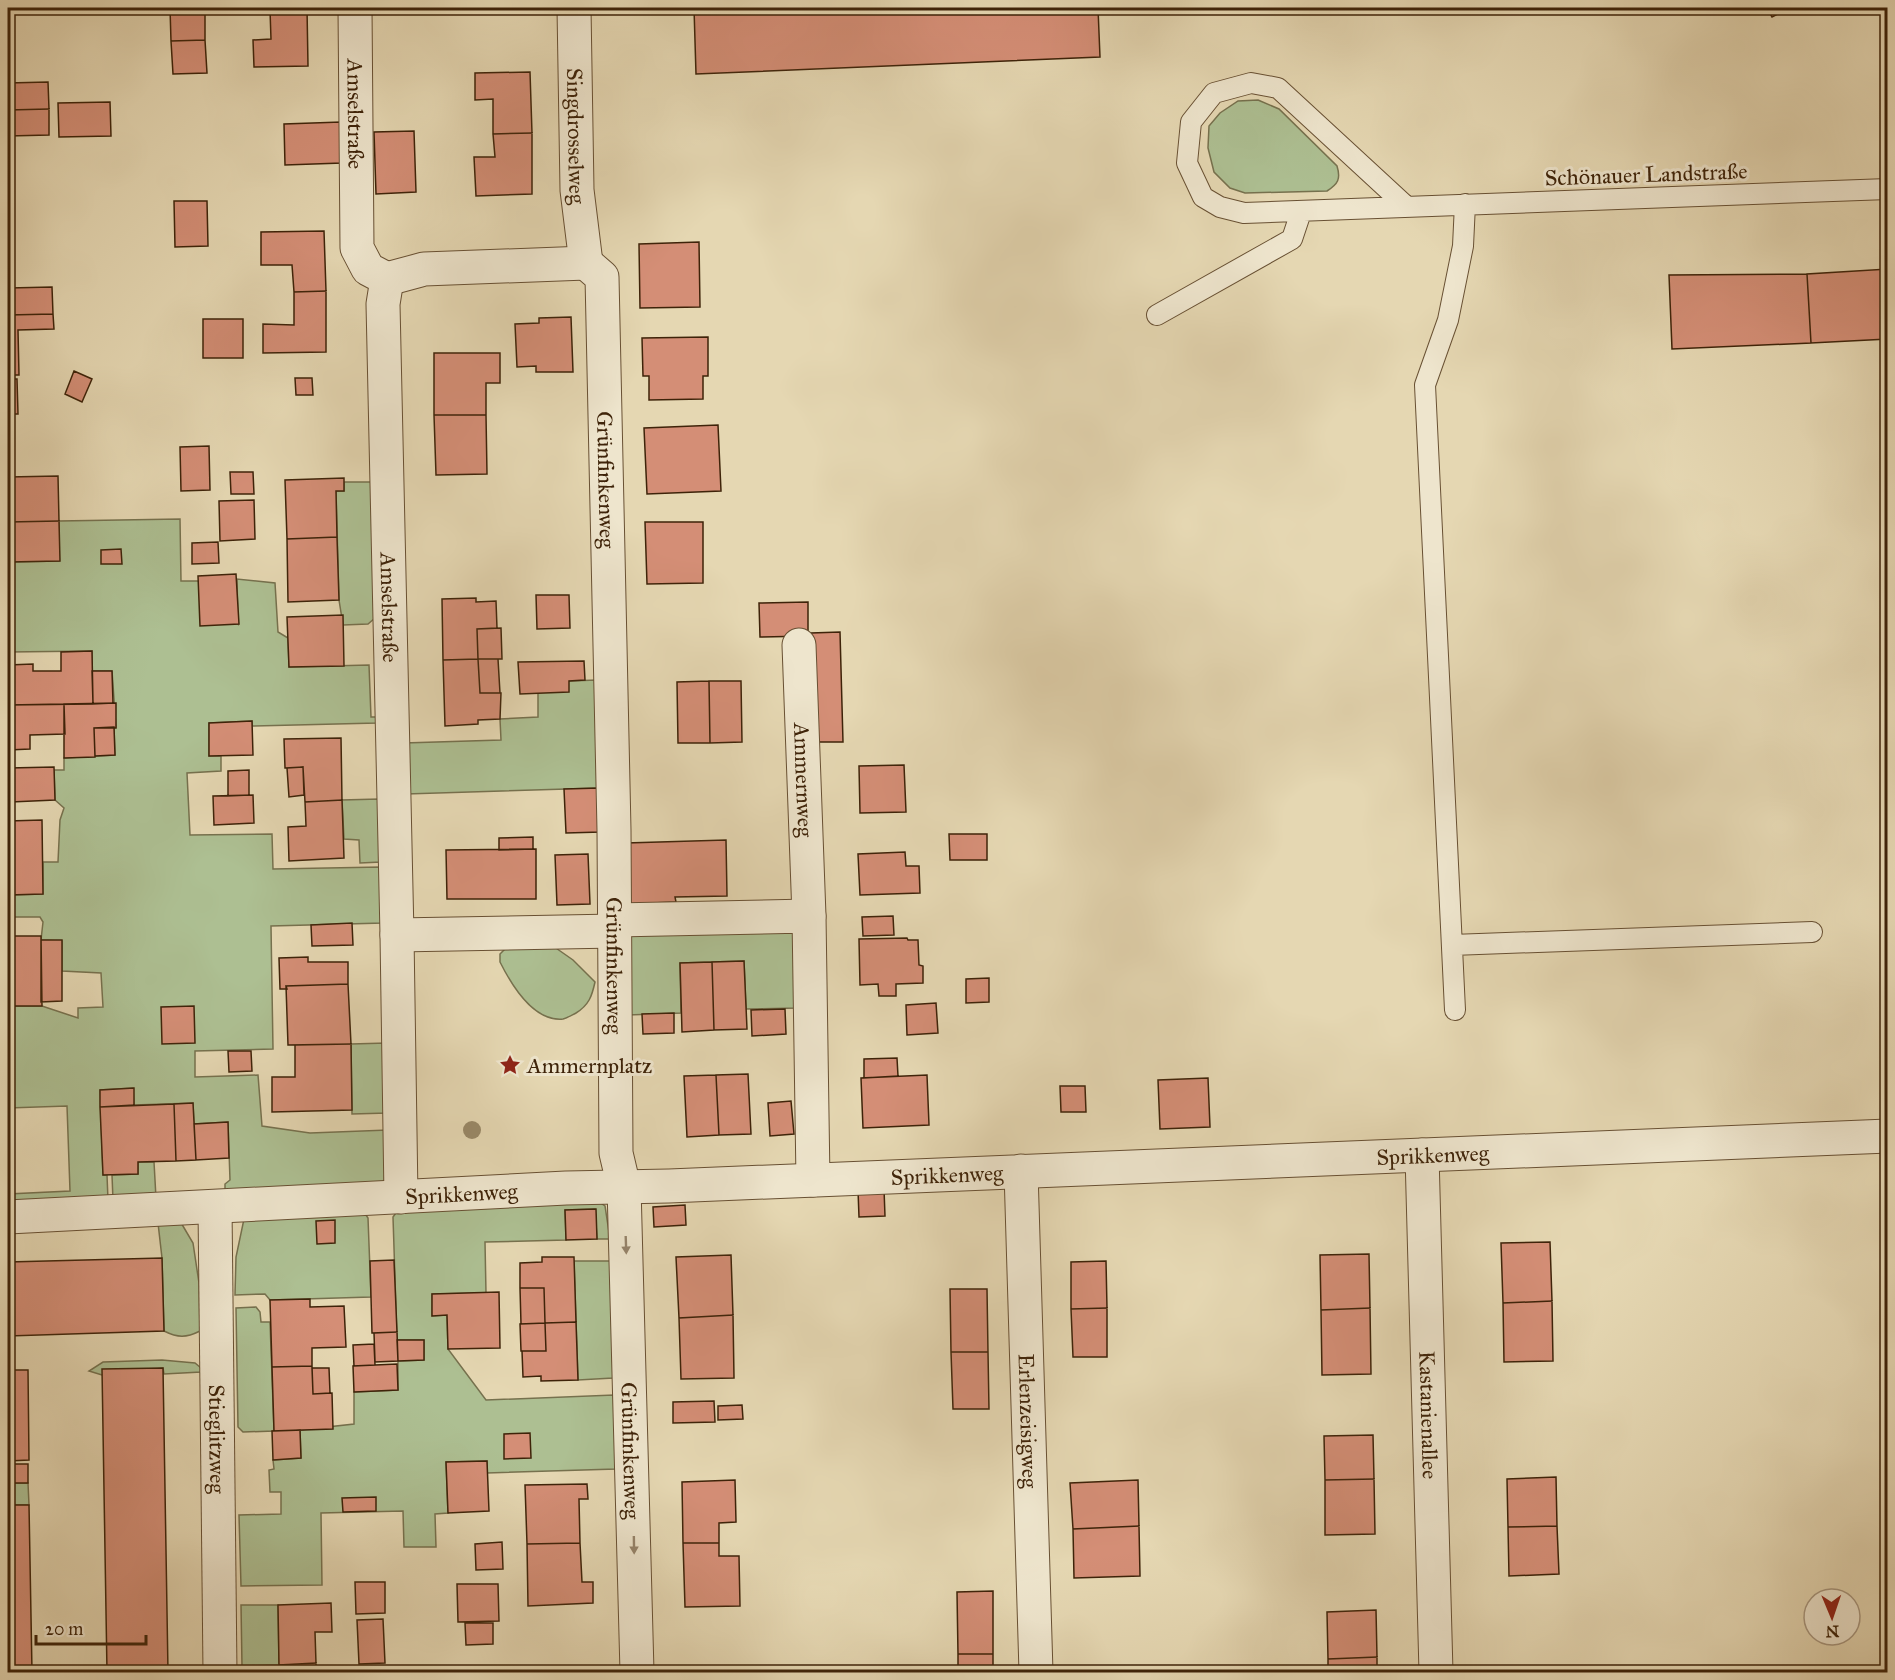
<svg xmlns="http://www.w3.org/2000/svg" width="1895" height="1680" viewBox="0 0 1895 1680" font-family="'IM FELL Great Primer',serif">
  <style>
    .green { fill: #adbf92; stroke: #76714e; stroke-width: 1.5 }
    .building { fill: #d48e76; stroke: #3e2309; stroke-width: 1.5 }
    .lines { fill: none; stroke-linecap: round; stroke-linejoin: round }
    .lane-casing { stroke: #685033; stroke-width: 22 }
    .street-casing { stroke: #685033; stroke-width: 35 }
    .lane { stroke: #eee5cd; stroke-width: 20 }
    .street { stroke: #eee5cd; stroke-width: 33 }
    .tree { fill: #998968 }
    .oneway { fill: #96846b }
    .labels { text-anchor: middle; stroke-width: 6; stroke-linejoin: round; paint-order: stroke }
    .street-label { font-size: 22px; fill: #3e2309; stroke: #eee5cd }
    .poi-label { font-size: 22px; fill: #3e2309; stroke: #eee5cd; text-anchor: start }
  </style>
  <rect width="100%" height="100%" fill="#e5d7b2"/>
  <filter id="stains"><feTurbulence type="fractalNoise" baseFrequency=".00333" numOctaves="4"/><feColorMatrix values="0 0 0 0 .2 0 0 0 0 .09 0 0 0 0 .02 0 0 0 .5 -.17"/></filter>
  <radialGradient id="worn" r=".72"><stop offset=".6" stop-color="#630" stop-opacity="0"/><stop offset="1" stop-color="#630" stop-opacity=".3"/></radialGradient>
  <path class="green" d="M1258 100 1279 109 1337 166C1341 179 1338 184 1327 191L1245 193 1230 188 1214 172 1208 148 1209 126 1220 113 1238 101Z
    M344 482H373L375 618 368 624 343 625 339 600 336 491H344Z
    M180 519 181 581H198L238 624 237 579 275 583 278 632 288 638 289 667 369 665 371 717H377V723L252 726V721L209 723V756H221V771L187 773 190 835 272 834 273 869 381 867 383 923 271 926 273 1049 195 1051V1077L258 1075 262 1126 310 1133 388 1130 384 1186 225 1195V1184L230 1180 228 1122 194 1124 193 1103 134 1105 133 1088 100 1090 103 1175H107L108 1200 8 1205V1194L70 1191 67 1106 8 1108V1006H42L78 1018V1008L103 1007 101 973 62 971V941L41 940 43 922 40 917H8V895L43 894V862H58L60 820 64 808 55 800 54 770H64V758L115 755 114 727H116L112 671H92V651L8 652V562L59 561V521Z
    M597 680 600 788 406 794 404 743 501 740 500 719 538 717V693L569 681Z
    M379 799 381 862 360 863 359 840 344 839 342 800Z
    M791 928 796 934 798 1008 746 1009 744 961 680 963 681 1013 628 1015 626 933Z
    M553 946 573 960 595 982C592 996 589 1005 576 1013 572 1015 567 1018 563 1019 533 1022 511 984 500 962V954L506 948Z
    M387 1043 388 1113 352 1114 351 1044Z
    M138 1162H154L156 1198 113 1200 112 1175 138 1174Z
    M599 1202 605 1206 610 1239H597L595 1209 565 1210 566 1240 485 1242 486 1293 432 1294V1316L447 1315 448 1349 486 1400 614 1395 616 1469 487 1473V1461L446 1462 448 1513 435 1514 436 1547H404L403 1511 321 1513 322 1585 241 1586 239 1515 281 1514V1492H270L269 1470 274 1469 273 1460 301 1458 300 1430 354 1424V1392L398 1390V1361L424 1360V1340H397L393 1217 398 1210Z
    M364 1212 368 1218 371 1297 270 1300 265 1294 235 1295 236 1257 244 1219Z
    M180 1221 193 1243 199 1283 200 1331C186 1338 178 1338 164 1331L162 1258 158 1223Z
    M574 1261H610L613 1378 578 1380Z
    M256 1307 260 1312 261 1322H270L274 1431 243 1432 238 1427 236 1308Z
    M162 1360 195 1363 201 1368V1372L164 1374 163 1368 102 1375 89 1371 103 1362Z
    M8 1483H28L29 1505H8Z
    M241 1605H278L279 1665 242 1666Z"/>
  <path class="building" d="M170 8H205V40L171 41Z
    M270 8H307L270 10Z
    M307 8 308 66 254 67 253 40 271 39 270 10Z
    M694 8H1098L1100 57 696 74Z
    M1767 8H1790L1772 17Z
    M205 40 207 73 173 74 171 41Z
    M530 72 532 133 493 134V99L475 100V73Z
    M48 82 49 109 8 110V83Z
    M110 102 111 136 59 137 58 103Z
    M49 109V135L8 136V110Z
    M341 122 342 163 285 165 284 124Z
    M414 131 416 192 376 194 374 132Z
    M532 133V194L476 196 474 157H495L493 134Z
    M174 201H207L208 246 175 247Z
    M324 231 326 291 294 292 292 265H261V232Z
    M699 242 700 307 640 308 639 244Z
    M1888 269V339L1811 343 1807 274Z
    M8 272 9 288 52 287 53 314 8 315Z
    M1807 274 1811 343 1672 349 1669 275Z
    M326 291V352L263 353V324L294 325V292Z
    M53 314 54 329 18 330 19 375H8V315Z
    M571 317 573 372H536V366L517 367 515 324 539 323V318Z
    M203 319H243V358H203Z
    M708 337V376H703V399L649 400V376H643L642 338Z
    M434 353H500V383H486V415H434Z
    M74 371 92 379 82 402 65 394Z
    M295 378H312L313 395H296Z
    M8 379H17L18 414H8Z
    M434 415H486L487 474 436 475Z
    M718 425 721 491 647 494 644 428Z
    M209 446 210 490 181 491 180 447Z
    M230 472H253L254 494H231Z
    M58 476 59 521 8 522V477Z
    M344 478V491H336L337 537 287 539 285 480Z
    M254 500 255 539 220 541 219 501Z
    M59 521 60 561 8 562V522Z
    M645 522H703V583L647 584Z
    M337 537 339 600 288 602 287 539Z
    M218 542 219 563 192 564V543Z
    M121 549 122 564H101V550Z
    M236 574 239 624 200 626 198 576Z
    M536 595H569L570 628 537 629Z
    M476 598V602L496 601 497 628 477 629 478 659 443 660 442 599Z
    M808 602V636L760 637 759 603Z
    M343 615 344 666 289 667 287 617Z
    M501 628 502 659H478L477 629Z
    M840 632 843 742H814L811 633Z
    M92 651 93 704 8 705V665L33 664V671H61V652Z
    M478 659 480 693H501L500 719 478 720V724L445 726 443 660Z
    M478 659H498L500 693H480Z
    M584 661 585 680 569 681V692L520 694 518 662Z
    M92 671H112L113 703 93 704Z
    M709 681 710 743H678L677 682Z
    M709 681H741L742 742 710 743Z
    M116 703V728H94L95 757 64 758V704Z
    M64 704 65 734 30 735V749L8 750V705Z
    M252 721 253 755 209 756V723Z
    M114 727 115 755 95 756 94 728Z
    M341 738 342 800 305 802 303 767 285 768 284 739Z
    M904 765 906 812 860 813 859 766Z
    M54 767 55 800 11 802 9 768Z
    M303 767 304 795 289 797 287 768Z
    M249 770V795L228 796V771Z
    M600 788 601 832 566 833 564 789Z
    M253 795 254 823 214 825 213 796Z
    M342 800 344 858 289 861 288 827 306 826 305 802Z
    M42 820 43 894 8 895V821Z
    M949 834H987V860H950Z
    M533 837V849L499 850V838Z
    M726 840 727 896 675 897 676 902 627 904 626 843Z
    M536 849V899H447L446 850Z
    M905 852 906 866H919L920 893 860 895 858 854Z
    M588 854 590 904 557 905 555 855Z
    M893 916 894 935 863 936 862 917Z
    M352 923 353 945 312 946 311 925Z
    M8 936H41L42 1006H8Z
    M907 938 908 940H918L919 965 923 966V983L896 984V996H879L878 984 860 985 859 939Z
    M41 940H62V1001L41 1002Z
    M308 957V962H348V984L286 986 287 989H280L279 958Z
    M744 961 747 1029 714 1030 712 962Z
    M712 962 714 1030 682 1032 680 963Z
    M989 978V1002L966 1003V979Z
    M348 984 351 1044 288 1045 286 986Z
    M936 1003 938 1033 907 1035 906 1005Z
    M194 1006 195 1043 162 1044 161 1007Z
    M785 1009 786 1034 752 1036 751 1010Z
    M674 1013V1033L643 1034 642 1014Z
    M351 1044 352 1110 272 1112V1077H295V1045Z
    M228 1051H251L252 1071 229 1072Z
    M897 1058 898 1076 864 1078V1059Z
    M748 1074 751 1134 719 1135 716 1075Z
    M716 1075 719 1135 687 1137 684 1076Z
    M927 1075 929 1125 863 1128 861 1078Z
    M1208 1078 1210 1127 1160 1129 1158 1080Z
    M1060 1086H1085L1086 1112H1061Z
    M134 1088V1105L100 1107V1090Z
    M791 1101 794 1134 770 1136 768 1103Z
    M193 1103 196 1160 176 1161 174 1104Z
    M174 1104 176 1161 138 1162V1174L103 1175 100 1107Z
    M228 1122 229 1158 196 1160 194 1124Z
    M884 1189 885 1216 859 1217 858 1190Z
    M685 1205 686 1225 654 1227 653 1207Z
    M596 1209 597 1239 566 1240 565 1210Z
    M335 1220V1243L317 1244 316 1221Z
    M1550 1242 1552 1301 1503 1303 1501 1243Z
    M1369 1254 1370 1308 1321 1310 1320 1255Z
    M731 1255 733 1315 679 1318 676 1257Z
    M542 1257H574L576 1322 545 1323 544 1288H520V1263L542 1262Z
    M162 1258 164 1331 8 1336V1262Z
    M394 1260 397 1332 372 1333 370 1261Z
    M1106 1261 1107 1308 1071 1309V1262Z
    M520 1288H544L545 1323 521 1324Z
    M950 1289H987L988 1352H951Z
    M499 1292 500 1348 448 1349 447 1315 432 1316V1294Z
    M310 1299V1307L344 1306 346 1347 312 1348V1366L272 1367 270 1300Z
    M1552 1301 1553 1361 1504 1362 1503 1303Z
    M1107 1308V1357H1073L1071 1309Z
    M1370 1308 1371 1374 1322 1375 1321 1310Z
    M733 1315 734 1378 681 1379 679 1318Z
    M576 1322 578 1380 541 1381V1376L523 1377 522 1351H546L545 1323Z
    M545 1323 546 1351H521L520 1324Z
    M397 1332 398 1361 375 1362 374 1333Z
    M397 1340H424V1360L398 1361Z
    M374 1344 375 1365 354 1366 353 1345Z
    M951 1352H988L989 1409H953Z
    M397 1364 398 1390 354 1392 353 1366Z
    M312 1366 313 1394 332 1393 333 1429 274 1431 272 1367Z
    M163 1368 168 1672H107L102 1369Z
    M312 1368H329L330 1393 313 1394Z
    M8 1370H28L29 1460 8 1461Z
    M714 1401 715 1422 673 1423V1402Z
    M742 1405 743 1419 718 1420V1406Z
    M300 1430 301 1458 273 1460 272 1431Z
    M530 1433 531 1458 504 1459V1434Z
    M1373 1435 1374 1479 1325 1480 1324 1436Z
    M487 1461 489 1511 448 1513 446 1462Z
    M8 1464H28V1483H8Z
    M1556 1477 1557 1526 1508 1527 1507 1479Z
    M1374 1479 1375 1534 1325 1535V1480Z
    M735 1480 736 1522 719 1523V1543H683L682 1482Z
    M1138 1480 1139 1526 1073 1529 1070 1483Z
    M587 1484 588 1499H579L580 1543 527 1544 525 1485Z
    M376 1497V1511L343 1512 342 1498Z
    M8 1505H29L32 1672H8Z
    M1139 1526 1140 1576 1074 1578 1073 1529Z
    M1557 1526 1559 1574 1509 1576 1508 1527Z
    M502 1542 503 1569 476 1570 475 1544Z
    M580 1543 582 1582H593V1603L528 1606 527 1544Z
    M683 1543H719V1556H739L740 1606 685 1607Z
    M355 1582H385V1613L356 1614Z
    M457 1584H498L499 1621 458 1622Z
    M993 1591V1654H958L957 1592Z
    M331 1603 332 1632H315L316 1663 279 1665 278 1605Z
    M1376 1610 1377 1657 1328 1659 1327 1612Z
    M383 1619 385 1663 359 1664 357 1620Z
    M465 1623H493V1644L466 1645Z
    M958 1654H993V1672H958Z
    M1377 1657V1672H1328V1659Z
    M316 1663V1672H279V1665Z"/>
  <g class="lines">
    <defs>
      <path id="lane" d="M1407 207 1278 88 1251 83 1214 93 1191 122 1187 163 1203 197 1220 207 1244 213 1888 189
        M1157 315 1292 239 1301 212
        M1452 945 1812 932
        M1455 1010 1425 385 1448 320 1463 246 1465 204"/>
      <g id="street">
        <path id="s1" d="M355 8 357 248 368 269 387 279 383 304 397 935 401 1197"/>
        <path id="s2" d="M574 8 577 190 586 263"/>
        <path id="s3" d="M586 263 602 277 614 830 616 1153 624 1187 637 1672"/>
        <path d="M387 279 424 269 586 263"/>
        <path id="s4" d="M799 645 809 916"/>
        <path d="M615 920 809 916 813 1180"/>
        <path d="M397 935 615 931"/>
        <path id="s5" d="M1422 1155 1436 1672"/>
        <path id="s6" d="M1021 1171 1036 1672"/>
        <path id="s7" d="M215 1207 220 1672"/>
        <path id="s8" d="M8 1217 566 1188 669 1186 1888 1136"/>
      </g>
    </defs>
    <use href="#lane" class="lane-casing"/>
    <use href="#street" class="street-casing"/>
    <use href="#lane" class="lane"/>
    <use href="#street" class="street"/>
  </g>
  <circle class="tree" cx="472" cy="1130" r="9"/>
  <defs><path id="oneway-solid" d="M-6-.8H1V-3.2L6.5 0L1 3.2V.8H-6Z" transform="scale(1.5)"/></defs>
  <g class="oneway">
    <use href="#oneway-solid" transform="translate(626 1245) rotate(88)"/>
    <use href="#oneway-solid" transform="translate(634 1545) rotate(89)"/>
  </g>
  <defs>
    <symbol id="sight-bare" viewBox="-9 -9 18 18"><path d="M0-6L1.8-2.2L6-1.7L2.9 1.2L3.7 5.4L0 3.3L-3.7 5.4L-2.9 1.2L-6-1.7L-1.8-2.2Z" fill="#8f2418" stroke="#eee5cd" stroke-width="2.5" paint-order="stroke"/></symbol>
  </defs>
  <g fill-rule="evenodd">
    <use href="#sight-bare" x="495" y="1050" width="30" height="30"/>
  </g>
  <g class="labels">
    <g class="street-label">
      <text dy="8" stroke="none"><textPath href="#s1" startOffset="106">Amselstraße</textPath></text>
      <text dy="8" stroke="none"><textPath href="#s2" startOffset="128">Singdrosselweg</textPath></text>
      <text transform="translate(1646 174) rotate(-2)" y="8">Schönauer Landstraße</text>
      <text dy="8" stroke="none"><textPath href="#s3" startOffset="224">Grünfinkenweg</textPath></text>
      <text dy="8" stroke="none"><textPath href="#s1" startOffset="614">Amselstraße</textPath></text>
      <text dy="8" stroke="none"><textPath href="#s4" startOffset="135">Ammernweg</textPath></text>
      <text dy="8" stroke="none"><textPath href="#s3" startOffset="710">Grünfinkenweg</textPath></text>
      <text dy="8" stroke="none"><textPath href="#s8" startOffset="1426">Sprikkenweg</textPath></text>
      <text dy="8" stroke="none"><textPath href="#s8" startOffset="940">Sprikkenweg</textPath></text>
      <text dy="8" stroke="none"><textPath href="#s8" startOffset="454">Sprikkenweg</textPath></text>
      <text dy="8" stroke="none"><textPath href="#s5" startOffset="260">Kastanienallee</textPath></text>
      <text dy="8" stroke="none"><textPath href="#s6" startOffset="250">Erlenzeisigweg</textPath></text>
      <text dy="8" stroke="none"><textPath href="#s7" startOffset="232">Stieglitzweg</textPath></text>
      <text dy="8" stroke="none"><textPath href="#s3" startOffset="1196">Grünfinkenweg</textPath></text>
    </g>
    <g class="poi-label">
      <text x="527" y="1073">Ammernplatz</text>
    </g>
  </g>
  <rect width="1895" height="1680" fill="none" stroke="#e5d7b2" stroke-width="30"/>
  <rect x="9" y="9" width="1877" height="1662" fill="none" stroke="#3e2309" stroke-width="3"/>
  <rect x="15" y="15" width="1865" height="1650" fill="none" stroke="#3e2309" stroke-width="1.5"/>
  <g transform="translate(1832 1617) rotate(178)"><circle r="28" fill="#eee5cd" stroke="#a8977f" stroke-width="1.5"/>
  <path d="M0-4.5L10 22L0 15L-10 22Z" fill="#8f2418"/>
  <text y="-9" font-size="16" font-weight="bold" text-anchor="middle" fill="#3e2309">N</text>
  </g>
  <path d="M36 1635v9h110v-9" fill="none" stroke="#3e2309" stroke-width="3"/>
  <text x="45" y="1635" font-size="18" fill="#3e2309" stroke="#eee5cd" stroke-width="4.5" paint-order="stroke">20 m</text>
  <rect width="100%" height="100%" filter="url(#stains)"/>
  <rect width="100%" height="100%" fill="url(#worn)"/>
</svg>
